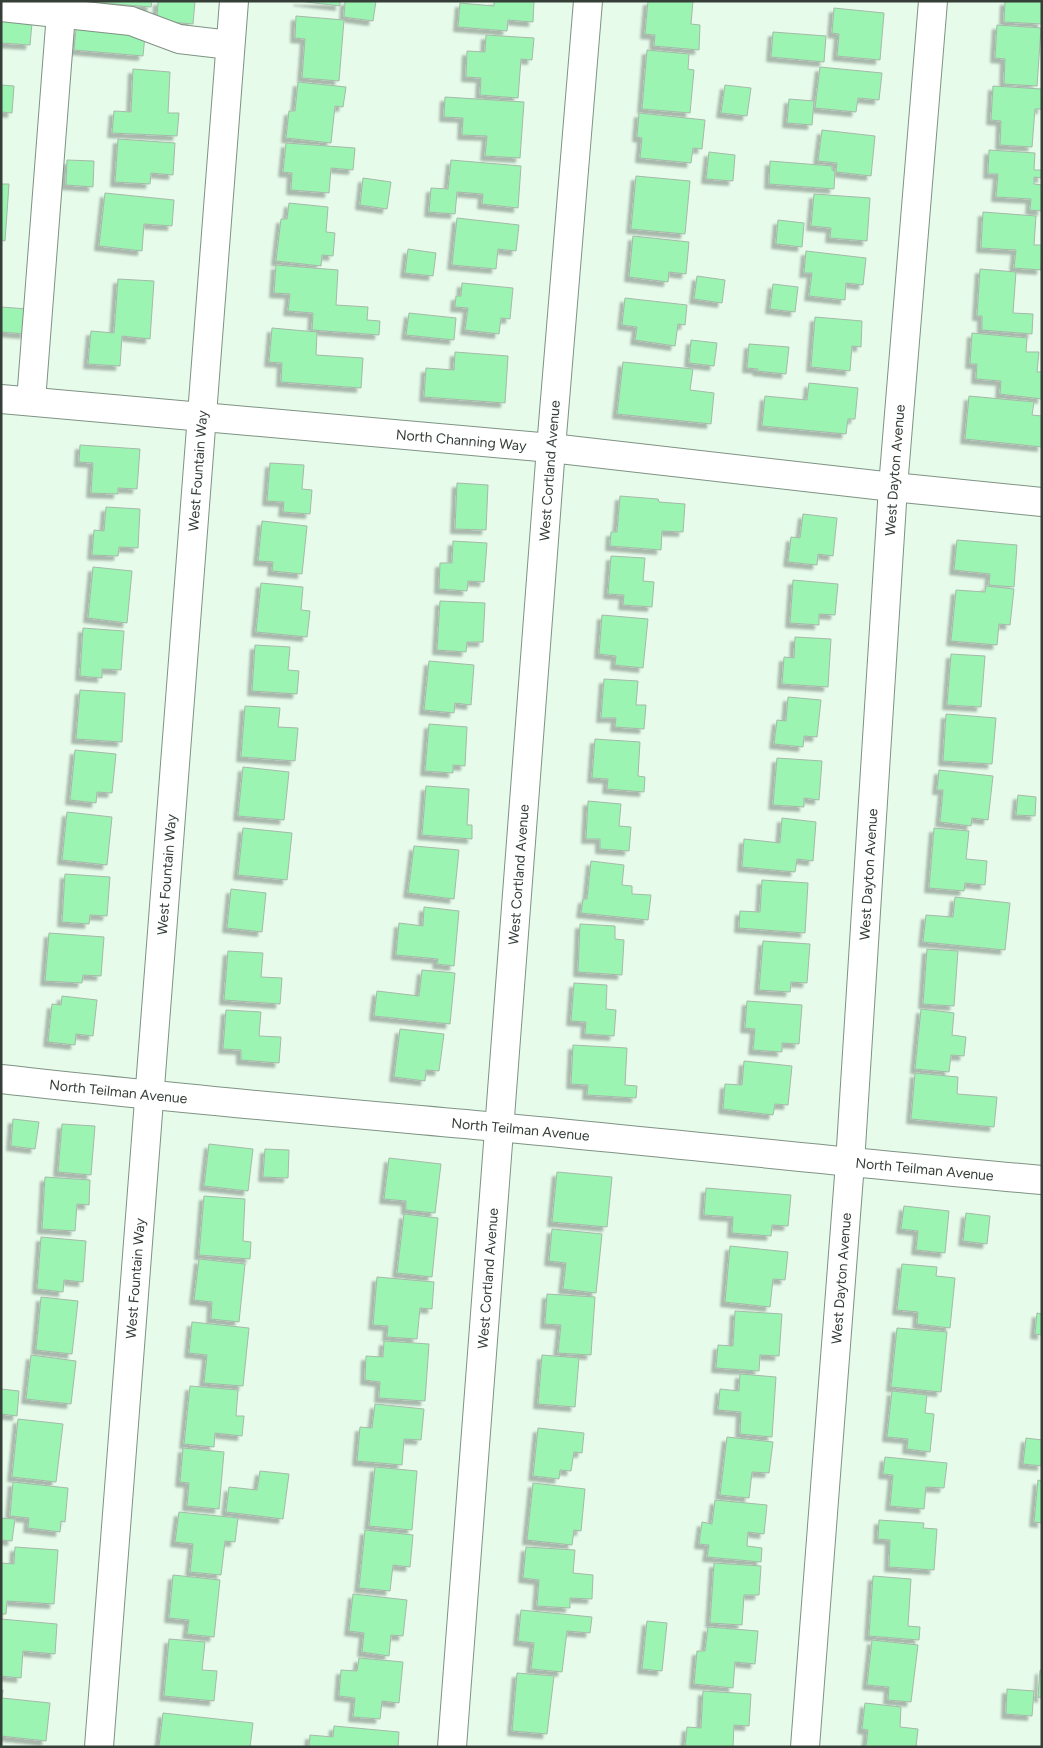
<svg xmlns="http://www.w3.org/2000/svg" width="1043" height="1748" viewBox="0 0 1043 1748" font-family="Figtree,sans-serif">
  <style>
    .building { fill: #9bf4b1; stroke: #a5b9a9; filter: url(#shadow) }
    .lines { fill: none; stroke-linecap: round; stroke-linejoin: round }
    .minor-casing { stroke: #7f9283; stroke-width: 30 }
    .minor { stroke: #fff; stroke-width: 28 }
    .labels { text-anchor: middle; stroke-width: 5; stroke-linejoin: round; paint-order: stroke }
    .street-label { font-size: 14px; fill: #363e38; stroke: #fff }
  </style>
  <defs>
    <filter id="shadow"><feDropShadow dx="-4.5" dy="4.5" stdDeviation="1" flood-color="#0004"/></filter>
  </defs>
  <rect width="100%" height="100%" fill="#e6fbea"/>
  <path class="building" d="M77 1H152L151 7Z
    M158 1H195L193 24 157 21Z
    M298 1H340V6Z
    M345 1H376L373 21 344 17Z
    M494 1H534L533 22 508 20 507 31 458 27 460 3 494 6Z
    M648 1H693L691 24 700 25 699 50 654 46 655 35 645 34Z
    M1005 1H1042V24L1004 22Z
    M834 8 884 13 880 60 837 56 839 34 832 33Z
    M296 16 344 20 339 81 302 78 305 39 295 38Z
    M1 21 32 23 30 45 1 43Z
    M997 25 1041 28 1037 86 1004 84 1005 59 995 58Z
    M76 29 145 35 143 56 74 50Z
    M773 32 826 36 824 62 771 57Z
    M486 35 534 38 532 60 521 59 518 98 480 95 481 78 466 77 467 51 485 52Z
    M647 50 689 54 688 69 694 70 690 113 642 109Z
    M820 67 882 73 879 100 858 98 856 112 815 108Z
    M133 69 170 72 168 113H179L177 136 112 133 114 111 131 112Z
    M298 82 346 87 343 107 335 106 331 143 286 138 289 111H295Z
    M1 85 14 86 12 113 1 112Z
    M725 85 751 88 747 116 721 113Z
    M993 86 1042 89V109H1035L1032 147 1000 145 1001 121 991 120Z
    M445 97 524 102 520 158 485 156 487 136 462 135 463 118 444 117Z
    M789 99 814 101 812 125 787 123Z
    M639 113 705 120 702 149 693 148 691 163 640 158 642 138 637 137Z
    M822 130 875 136 871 176 836 172 837 163 818 161Z
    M118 139 175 143 173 175 151 173 150 184 115 182Z
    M286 143 355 148 353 170 331 168 329 193 291 190 292 173 283 172Z
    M989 150 1035 153 1034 170H1042V178L1034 177V184L1042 185V211L1030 210 1031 199 996 197 998 174H988Z
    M709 152 735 155 733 181 706 179Z
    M67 160 94 161 93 187 66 185Z
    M451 160 521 166 518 208 482 204 483 194 457 192 455 214 429 212 431 188 448 189Z
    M770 161 832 166V170L835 171 834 189 769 184Z
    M636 176 690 181 685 234 631 229Z
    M363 178 391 182 387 209 360 205Z
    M1 184H9L5 241 1 240Z
    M105 193 174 200 172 226 144 224 142 251 99 246Z
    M814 194 870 198 867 241 830 238 831 228 811 226Z
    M289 203 328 207 326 232 335 233 333 256 322 255 321 266 276 261 281 219H287Z
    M983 212 1036 216 1034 245H1042L1041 270 1014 268 1016 250 981 248Z
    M457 218 519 225 516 251 498 249 496 269 452 265Z
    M778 220 804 223 802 247 776 244Z
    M633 236 689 242 686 274 669 272 668 282 629 277Z
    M408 249 436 253 433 276 405 273Z
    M806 251 866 258 863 285 846 283 845 300 809 296 812 273H804Z
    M276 265 338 270 336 305 368 307 367 320 380 321 379 335 312 330 313 313 288 311 290 294 274 293Z
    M980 269 1016 272 1013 313 1033 314 1032 334 982 330V316H977Z
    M697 276 725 280 722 303 694 299Z
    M118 279 154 281 150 339 122 336 120 366 88 364 91 331 114 333Z
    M462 283 513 288 510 319 501 318 499 334 465 330 468 308 455 307 456 296H461Z
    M773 284 798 287 795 312 770 309Z
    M625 298 687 305 685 325 678 324 675 346 635 340 637 327 622 325Z
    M1 307 28 309 25 334 1 332Z
    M409 313 456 318 454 340 406 335Z
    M815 317 862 321 861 347 852 346 850 371 811 367Z
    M272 328 317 332 316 355 363 358 361 388 281 382 282 363 269 362Z
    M972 333 1027 338 1026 352H1039L1037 372H1042V399L1000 394 1001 381 976 379 977 364H970Z
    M691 340 717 343 714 366 689 363Z
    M749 344 789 347 786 374 757 371 758 369 747 368Z
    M455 352 508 356 505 403 424 397 426 368 454 370Z
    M623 362 693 369 690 390 714 393 711 424 617 414Z
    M809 383 858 388 855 419H848L846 434 762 426 765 396 807 400Z
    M969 396 1034 402 1032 415 1042 416V447L965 439Z
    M80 445 140 449 137 489 118 488V494L91 493 93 463 79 462Z
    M270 463 304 465 302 489 312 490 310 514 283 512 284 502 267 501Z
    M457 483 488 485 486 530 455 529Z
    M620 496 658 499 659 502 685 504 683 532 662 531 661 550 610 546 611 532H617Z
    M106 507 140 509 138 548 119 547 118 556 92 555 94 530 104 531Z
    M803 514 837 518 833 556 818 554 817 565 788 562 791 537 800 538Z
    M262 521 307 526 302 574 272 571 273 562 258 561Z
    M957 540 1017 545 1014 587 989 585 990 574 954 570Z
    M453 541 487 543 484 582 468 581 467 591 439 589 440 563H452Z
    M611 556 645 558 643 581 654 582 652 607 623 605 624 595 608 594Z
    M93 567 132 571 127 623 88 618Z
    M793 580 838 584 835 615 819 614V625L790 623Z
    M261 583 303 587 301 610 310 611 307 637 256 632Z
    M986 586 1014 589 1010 625 999 624 997 645 951 641 956 590 985 592Z
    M440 601 485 603 483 642H467L466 652 437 650Z
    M602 615 648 619 643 668 615 665 616 656 599 654Z
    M83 628 124 631 121 670 102 669V678L80 676Z
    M795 637 831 639 828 687 782 684 784 657 794 658Z
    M255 645 290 647 288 670 299 671 297 694 252 691Z
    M951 654 985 656 981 707 947 705Z
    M429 661 474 665 471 705 455 703 454 713 424 710Z
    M604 679 638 681 636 705H646L644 729 615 727 616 718H601Z
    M80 690 125 693 122 742 76 739Z
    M788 697 821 700 817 737 804 736 803 747 774 744 777 720 786 721Z
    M245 706 280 708 278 727 298 728 295 761 241 757Z
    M946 714 996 718 992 764 943 761Z
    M429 724 467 727 465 766 453 765V773L425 771Z
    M595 739 640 742 638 776 645 777 644 792 607 789 608 779 592 778Z
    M75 750 116 754 112 793 97 792 96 803 70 800Z
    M777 758 822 761 819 800 804 798V807L773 805Z
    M243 767 289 772 284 820 238 816Z
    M939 770 993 776 988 820 972 818 971 826 940 822 943 790H937Z
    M426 786 469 789 467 825H472V839L422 835Z
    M1018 795 1036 797 1035 816 1016 815Z
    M588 801 621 804 619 826 631 827 629 851 600 849V839H586Z
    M67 812 112 817 107 865 62 860Z
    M782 818 816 822 813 861 797 859 795 872 742 867 744 839 780 843Z
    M243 828 292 833 287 880 238 875Z
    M934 828 969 831 966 859 987 861 985 885 965 883 964 891 929 888Z
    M414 846 459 850 454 899 408 893Z
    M591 861 624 865 622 885 632 886V894L651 895 648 920 581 913 583 899H587Z
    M65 874 110 877 107 916 90 915 89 924 62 922Z
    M762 880 808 883 805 933 739 928 740 911 760 912Z
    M231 889 266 893 262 932 227 928Z
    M955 897 1010 903 1005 950 923 942 926 915 953 917Z
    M424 907 459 911 454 966 437 964 438 959 396 955 399 923 423 926Z
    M580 924 615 926V939L624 940 622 975 578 972Z
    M49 933 104 937 101 976 83 975 82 983 45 981Z
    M763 941 810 944 807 983 791 982 790 992 759 990Z
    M927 949 958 951 954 1006 923 1004Z
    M228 951 263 953 261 977 282 978 280 1004 224 1000Z
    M422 970 455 973 450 1024 374 1016 377 991 419 996Z
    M574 983 607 985 606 1009 616 1010 614 1036 585 1034 586 1022 571 1021Z
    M62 996 97 1000 93 1036 76 1034 75 1045 48 1042 52 1004 61 1005Z
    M747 1001 802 1005 799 1044 782 1043V1052L753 1050 755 1029 745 1028Z
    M921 1009 954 1013 952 1035 966 1037 964 1056 951 1055 949 1072 915 1069Z
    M226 1010 261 1012 259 1036 281 1037 279 1063 241 1060V1050L223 1049Z
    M400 1029 444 1034 439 1071 426 1070 425 1081 394 1077Z
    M573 1045 627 1048 625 1085 637 1086 636 1098 587 1095 588 1085 571 1084Z
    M744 1061 792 1066 788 1105 775 1104 773 1115 723 1109 725 1084 742 1085Z
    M915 1073 958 1077 957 1094 997 1097 994 1127 911 1119Z
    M13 1119 39 1122 35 1149 11 1146Z
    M62 1124 95 1126 91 1175 58 1172Z
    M209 1144 253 1149 248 1191 204 1186Z
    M265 1149 289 1150 288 1178 263 1177Z
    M389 1158 441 1164 435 1213 406 1210V1201L384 1199Z
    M557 1172 612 1177 607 1227 552 1222Z
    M45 1177 90 1180 89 1205 77 1204 75 1231 42 1229Z
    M706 1188 791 1195 788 1226 772 1225 771 1236 732 1233 733 1217 704 1215Z
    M204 1196 245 1199 243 1241 251 1242 250 1259 199 1255Z
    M904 1206 949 1211 945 1253 916 1250 918 1231 901 1229Z
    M966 1213 990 1216 987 1244 963 1241Z
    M404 1214 438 1218 432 1277 397 1273Z
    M552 1229 602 1234 596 1293 563 1289 566 1263 549 1261Z
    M41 1237 86 1241 83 1282 64 1280 63 1292 37 1289Z
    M730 1246 788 1252 785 1280 773 1279 770 1307 725 1302Z
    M199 1259 245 1264 239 1322 211 1319 212 1302 194 1300Z
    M902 1264 937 1267 936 1276 955 1278 950 1328 917 1324 918 1312 897 1310Z
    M377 1277 434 1282 432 1309 420 1308 417 1339 387 1337 388 1326 373 1325Z
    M547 1294 595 1297 591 1355 558 1353 561 1325 545 1324Z
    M41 1297 78 1301 72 1354 36 1350Z
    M735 1311 782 1314 779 1356 760 1355 759 1371 716 1368 718 1345 733 1346Z
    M1037 1313 1042 1314V1335L1035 1334Z
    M192 1322 249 1328 243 1386 204 1383 207 1355 189 1353Z
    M897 1328 947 1332 941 1392 891 1387Z
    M384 1341 429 1344 425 1401 379 1398 380 1382 365 1380 366 1356 383 1357Z
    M31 1355 76 1361 71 1404 26 1399Z
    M542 1355 579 1358 575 1407 538 1404Z
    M740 1374 776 1377 772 1437 740 1434 741 1412 718 1410 720 1389 739 1391Z
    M190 1386 238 1390 236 1416H244L242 1436 215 1433 214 1447 184 1444Z
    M1 1389 19 1391 17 1416 1 1414Z
    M892 1391 927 1395 925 1413 934 1414 930 1452 907 1449 908 1439 887 1437Z
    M375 1404 424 1409 421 1440 404 1439 402 1465 357 1461 360 1427 372 1428Z
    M18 1419 63 1424 56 1482 12 1477Z
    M538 1428 584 1433 582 1453 574 1452 571 1471 560 1470 559 1479 533 1476Z
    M727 1437 773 1442 769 1473 752 1472 749 1498 720 1495Z
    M1026 1438 1042 1440V1466L1023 1464Z
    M183 1448 224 1452 219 1509 187 1506 189 1483 180 1482Z
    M885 1457 947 1463 944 1488 926 1487 924 1509 890 1506 893 1475 883 1474Z
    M375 1467 417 1471 412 1530 369 1526Z
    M260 1471 289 1474 283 1519 226 1512 229 1487 257 1490Z
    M1038 1480 1042 1481V1523L1034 1522Z
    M13 1482 68 1488 65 1522 61 1521 60 1532 28 1528 29 1518 10 1516Z
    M533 1483 585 1489 581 1531 574 1530 572 1545 527 1540Z
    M715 1500 767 1505 764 1534 748 1532 747 1546 762 1548 761 1562 707 1557 709 1545 699 1544 702 1522 712 1524Z
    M179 1512 238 1518 235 1542 225 1541 221 1575 190 1572 193 1544 175 1542Z
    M1 1518 15 1519 12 1541 1 1540Z
    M879 1520 924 1523 923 1528 937 1529 934 1570 889 1567 890 1540 878 1539Z
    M365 1530 413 1535 410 1567 393 1565 390 1591 359 1588Z
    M15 1547 58 1550 54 1604 7 1601 6 1614H1V1563L14 1564Z
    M526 1547 575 1550 573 1573 593 1575 592 1599 570 1598V1608L537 1606 539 1580 523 1578Z
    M714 1563 761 1566 759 1595H744L742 1625 710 1623Z
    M173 1575 220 1580 214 1637 187 1634 189 1620 169 1618Z
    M873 1576 911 1579 908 1626 920 1627 919 1640 869 1636Z
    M353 1594 407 1600 403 1636 391 1635 389 1656 362 1652 364 1633 349 1631Z
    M521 1610 592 1617 590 1633 567 1631 562 1672 531 1669 534 1643 518 1641Z
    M1 1619 57 1624 55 1654 23 1651 21 1678 1 1676Z
    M647 1621 667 1623 662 1671 642 1669Z
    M708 1627 758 1631 755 1664 735 1662 733 1688 694 1684 697 1651H705Z
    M169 1639 205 1642 202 1670 217 1671 214 1701 164 1696Z
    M872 1640 918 1645 911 1702 888 1700 889 1687 867 1685Z
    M359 1658 403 1662 399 1703 382 1701 380 1719 353 1717 355 1698 339 1696 341 1670 357 1671Z
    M1040 1670H1042V1698L1038 1697Z
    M517 1673 554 1676 547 1734 512 1731Z
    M1007 1689 1034 1691 1032 1716 1006 1714Z
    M1 1690H3L2 1698 50 1703 46 1741 1 1736Z
    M703 1691 751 1694 749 1726 734 1725 733 1747H685L687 1727 701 1728Z
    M865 1703 901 1707 900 1727 918 1729 916 1747H866L868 1730 862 1729Z
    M163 1713 253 1723 250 1747H159Z
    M334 1726 399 1732 398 1747H309L310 1735 333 1737Z"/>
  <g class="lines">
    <defs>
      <g id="minor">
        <path d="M1 7 131 21 179 39 230 45"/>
        <path id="s1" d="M1 399 551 448 893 487 1042 502"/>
        <path d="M31 401 61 13"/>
        <path id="s2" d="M1 1079C167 1098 332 1112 498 1127 679 1144 860 1164 1042 1180"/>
        <path id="s3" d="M99 1747 234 1"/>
        <path id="s4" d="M452 1747 551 448 588 1"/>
        <path id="s5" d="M805 1747 850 1163 893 487 933 1"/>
      </g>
    </defs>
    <use href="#minor" class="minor-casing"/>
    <use href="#minor" class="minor"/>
  </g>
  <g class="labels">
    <g class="street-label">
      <text dy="5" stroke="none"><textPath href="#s1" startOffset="462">North Channing Way</textPath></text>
      <text dy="5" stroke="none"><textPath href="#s3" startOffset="1280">West Fountain Way</textPath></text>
      <text dy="5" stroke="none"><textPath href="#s4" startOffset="1280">West Cortland Avenue</textPath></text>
      <text dy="5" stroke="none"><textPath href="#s5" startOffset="1280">West Dayton Avenue</textPath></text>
      <text dy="5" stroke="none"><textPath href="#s3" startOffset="875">West Fountain Way</textPath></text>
      <text dy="5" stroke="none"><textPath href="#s4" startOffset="875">West Cortland Avenue</textPath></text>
      <text dy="5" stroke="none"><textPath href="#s5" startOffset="875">West Dayton Avenue</textPath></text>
      <text dy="5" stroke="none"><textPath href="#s2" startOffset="118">North Teilman Avenue</textPath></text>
      <text dy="5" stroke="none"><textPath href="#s2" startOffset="522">North Teilman Avenue</textPath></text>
      <text dy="5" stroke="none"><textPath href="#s2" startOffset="928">North Teilman Avenue</textPath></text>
      <text dy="5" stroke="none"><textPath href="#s3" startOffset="470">West Fountain Way</textPath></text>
      <text dy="5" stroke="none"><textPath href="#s4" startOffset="470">West Cortland Avenue</textPath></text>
      <text dy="5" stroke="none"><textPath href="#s5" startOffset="470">West Dayton Avenue</textPath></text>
    </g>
  </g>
  <rect width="1043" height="1748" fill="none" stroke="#363e38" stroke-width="5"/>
</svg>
